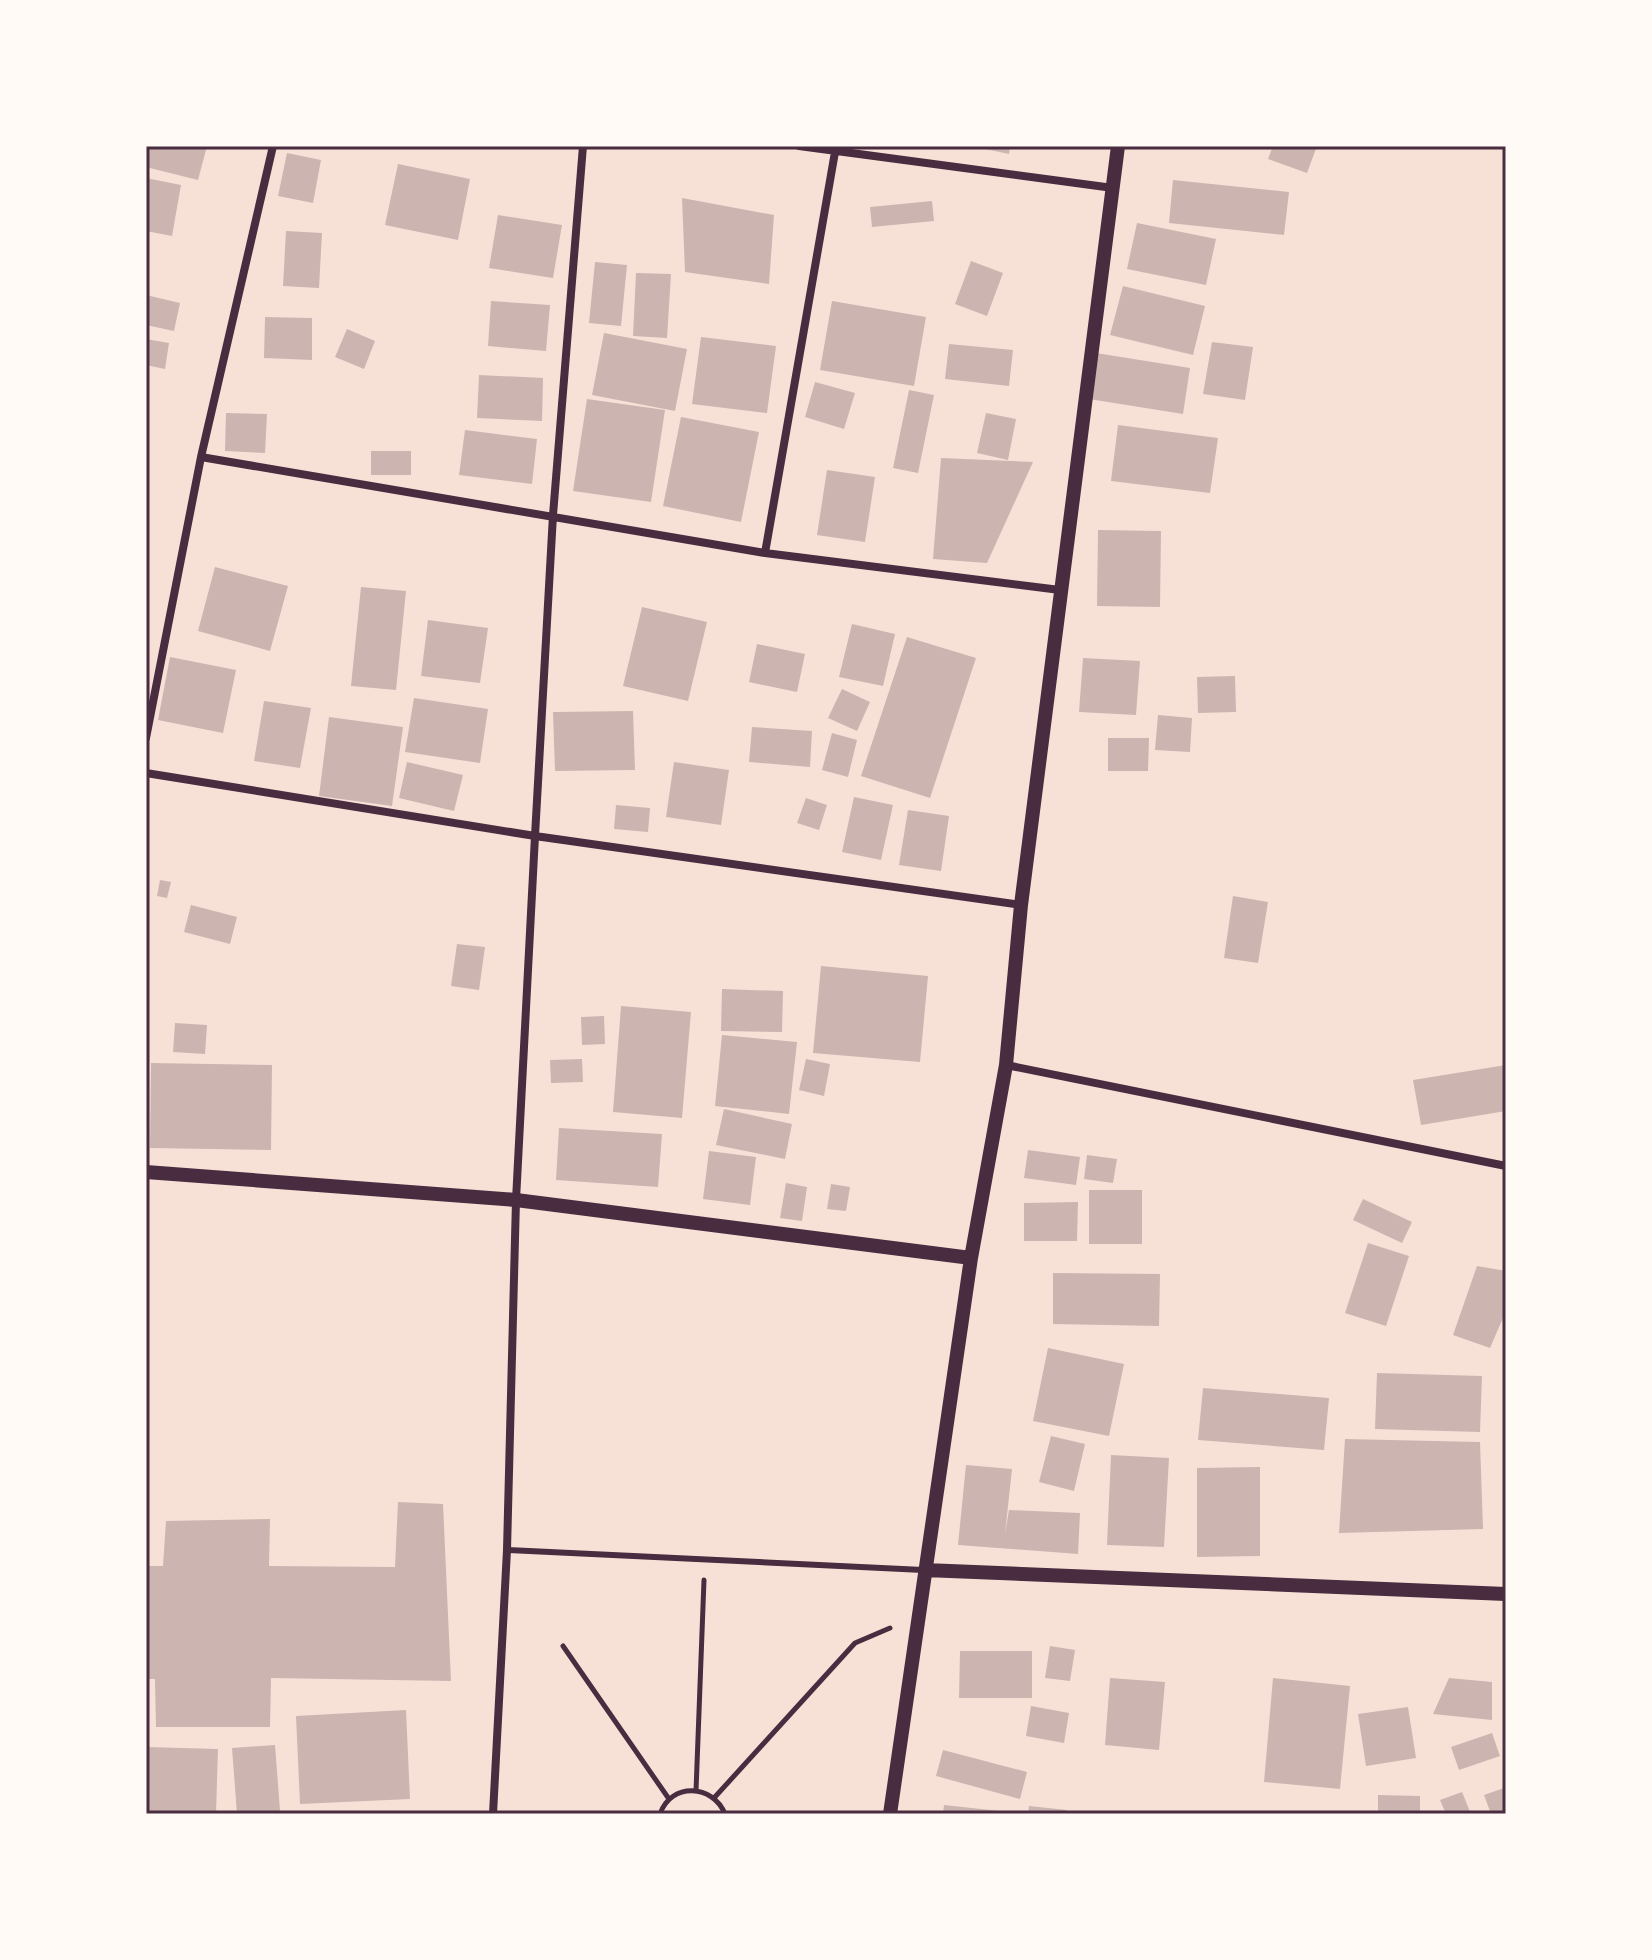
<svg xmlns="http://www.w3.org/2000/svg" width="1652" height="1960" viewBox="0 0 1652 1960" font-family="Montserrat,sans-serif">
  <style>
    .building { fill: #ccb4b1 }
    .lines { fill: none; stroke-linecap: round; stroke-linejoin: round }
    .path { stroke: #4a2c40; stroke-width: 5 }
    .service { stroke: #4a2c40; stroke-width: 6 }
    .minor { stroke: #4a2c40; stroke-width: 8 }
    .tertiary { stroke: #4a2c40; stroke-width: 14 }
    .neatline { fill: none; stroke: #4a2c40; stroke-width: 3 }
  </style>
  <rect width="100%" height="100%" fill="#f7e1d7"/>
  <path class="building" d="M146 146H207L198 180 146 167Z
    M971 146H1010L1009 154Z
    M1273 146H1317L1307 173 1268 159Z
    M287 153 321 160 313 203 278 196Z
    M398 164 470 179 458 240 385 225Z
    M146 178 181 185 172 236 146 231Z
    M1173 180 1289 192 1284 235 1169 223Z
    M682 198 774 215 769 284 685 272Z
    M932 201 934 221 872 227 870 207Z
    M498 215 562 225 553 278 489 268Z
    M1137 223 1216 239 1206 285 1127 269Z
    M286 231 322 233 319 288 283 286Z
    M971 261 1003 273 987 316 955 304Z
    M595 262 627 265 621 326 589 323Z
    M636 273 671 274 667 338 633 336Z
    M1123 286 1205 306 1193 355 1110 335Z
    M146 295 180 303 174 331 146 325Z
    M491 301 550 305 546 351 488 346Z
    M832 301 926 317 914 386 820 370Z
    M265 317 312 318V360L264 358Z
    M347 329 375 341 364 369 335 357Z
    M604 333 687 349 675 411 592 395Z
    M701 337 776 346 767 413 692 404Z
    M146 339 169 343 165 369 146 365Z
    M1212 342 1253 347 1245 400 1203 394Z
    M949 344 1013 350 1009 386 945 379Z
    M1096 353 1190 368 1183 414 1089 399Z
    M479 375 543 378 542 421 477 418Z
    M815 382 855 393 844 429 805 417Z
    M909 390 934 395 918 473 893 468Z
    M587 399 665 410 651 502 573 491Z
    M226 413 267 414 265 453 225 451Z
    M986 413 1016 419 1008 460 977 453Z
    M681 417 759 432 741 522 663 506Z
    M1118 425 1218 438 1210 493 1111 481Z
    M465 430 537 439 532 484 459 475Z
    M371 451H411V475H371Z
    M941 458 1033 462 987 563 933 559Z
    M827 470 875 477 865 542 817 535Z
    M1098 530 1161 531 1160 607 1097 606Z
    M215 567 288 586 270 651 198 631Z
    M361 587 406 591 396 690 351 686Z
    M642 607 707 622 688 701 623 686Z
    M428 620 488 628 480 683 421 676Z
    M852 624 895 634 883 686 839 677Z
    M907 637 976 658 930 798 861 776Z
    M757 644 805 654 797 692 749 682Z
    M170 657 236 670 223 733 158 720Z
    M1083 658 1140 661 1136 715 1079 712Z
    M1235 676 1236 712 1198 713 1197 677Z
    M842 689 870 702 857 731 828 718Z
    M414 698 488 709 480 763 405 752Z
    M264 701 311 708 300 768 254 761Z
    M633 711 635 770 555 771 553 712Z
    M1158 715 1192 718 1190 752 1155 750Z
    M329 717 403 727 392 806 319 796Z
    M752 727 812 731 810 767 749 762Z
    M832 733 857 740 848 777 822 770Z
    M1108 738H1149L1148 771H1108Z
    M407 762 463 775 454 811 399 798Z
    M674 762 729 770 721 825 666 817Z
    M854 797 893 805 881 860 842 852Z
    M806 798 827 805 819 830 797 823Z
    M616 805 650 808 648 832 614 829Z
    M908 810 949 816 941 871 899 865Z
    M160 880 171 882 167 898 157 896Z
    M1233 896 1268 902 1258 963 1224 958Z
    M191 905 237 917 230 944 184 932Z
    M457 944 485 947 479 990 451 986Z
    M821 966 928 976 920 1062 813 1053Z
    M722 989 783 991 782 1032 721 1031Z
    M621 1006 691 1012 682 1118 613 1112Z
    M604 1016 605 1044 582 1045 581 1017Z
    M175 1023 207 1025 205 1054 173 1052Z
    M722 1035 797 1042 789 1114 715 1106Z
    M582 1059 583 1082 551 1083 550 1060Z
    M806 1059 830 1064 824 1096 799 1090Z
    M151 1063 272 1065 271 1150 150 1148Z
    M1506 1065V1111L1421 1125 1413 1080Z
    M724 1109 792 1124 785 1159 716 1145Z
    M559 1128 662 1134 658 1187 556 1180Z
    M1028 1150 1080 1157 1076 1185 1024 1178Z
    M709 1151 756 1157 750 1205 703 1199Z
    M1087 1155 1117 1159 1113 1183 1084 1179Z
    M786 1183 807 1187 802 1221 780 1218Z
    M831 1184 850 1187 846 1211 827 1209Z
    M1089 1190H1142V1244H1089Z
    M1363 1199 1412 1222 1402 1243 1353 1220Z
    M1078 1202 1077 1241H1024V1203Z
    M1368 1243 1409 1256 1386 1326 1345 1313Z
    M1477 1266 1506 1271V1311L1490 1348 1453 1335Z
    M1053 1273 1160 1274 1159 1326 1053 1324Z
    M1048 1348 1124 1364 1109 1436 1033 1421Z
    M1377 1373 1482 1376 1480 1432 1375 1429Z
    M1203 1388 1329 1398 1324 1450 1198 1440Z
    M1051 1436 1085 1444 1074 1491 1039 1482Z
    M1345 1439 1480 1442 1483 1529 1339 1533Z
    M1111 1455 1169 1458 1164 1547 1107 1545Z
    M966 1465 1012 1469 1005 1534 1009 1510 1080 1513 1078 1554 958 1545Z
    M1260 1467V1556L1197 1557V1468Z
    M398 1502 443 1504 451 1681 271 1678 270 1727H156L155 1679H146V1566H163L166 1521 270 1519 269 1566 395 1567Z
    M1050 1646 1075 1650 1070 1681 1045 1678Z
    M960 1651H1032V1698H959Z
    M1110 1678 1165 1682 1159 1750 1105 1745Z
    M1273 1678 1350 1686 1340 1789 1264 1782Z
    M1449 1678 1492 1682V1720L1433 1714Z
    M1031 1706 1069 1713 1064 1743 1026 1736Z
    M1408 1707 1416 1758 1366 1766 1358 1714Z
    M406 1710 410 1799 300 1804 296 1716Z
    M1492 1733 1500 1756 1459 1770 1451 1747Z
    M275 1745 280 1811 237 1814 232 1748Z
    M146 1747 218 1749 216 1814H146Z
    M943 1750 1027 1772 1020 1799 936 1776Z
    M1504 1788 1506 1814H1491L1484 1795Z
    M1462 1792 1471 1814H1446L1440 1800Z
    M1378 1795 1420 1796V1814H1378Z
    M944 1805 1009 1812V1814H943Z
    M1029 1806 1067 1810 1066 1814H1028Z"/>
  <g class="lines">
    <path class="path" d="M563 1646 669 1799
      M696 1791 704 1580
      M714 1798 855 1643 890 1628
      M660 1814C671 1782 713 1784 725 1814"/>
    <path class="service" d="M507 1550 923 1570"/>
    <path class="minor" d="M799 146 1113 188
      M201 457 765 553 1060 590
      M765 553 835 152
      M146 738 201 457 273 146
      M146 773 535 836 1021 905
      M1006 1065 1506 1166
      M493 1814 507 1550 516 1200 535 836 553 515 583 146"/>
    <path class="tertiary" d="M146 1172 516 1200 971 1258
      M925 1570 1506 1594
      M890 1814 971 1258 1006 1065 1021 905 1118 146"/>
  </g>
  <rect width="1652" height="1960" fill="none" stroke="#fffaf5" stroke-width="296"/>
  <rect x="148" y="148" width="1356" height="1664" class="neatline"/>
</svg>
